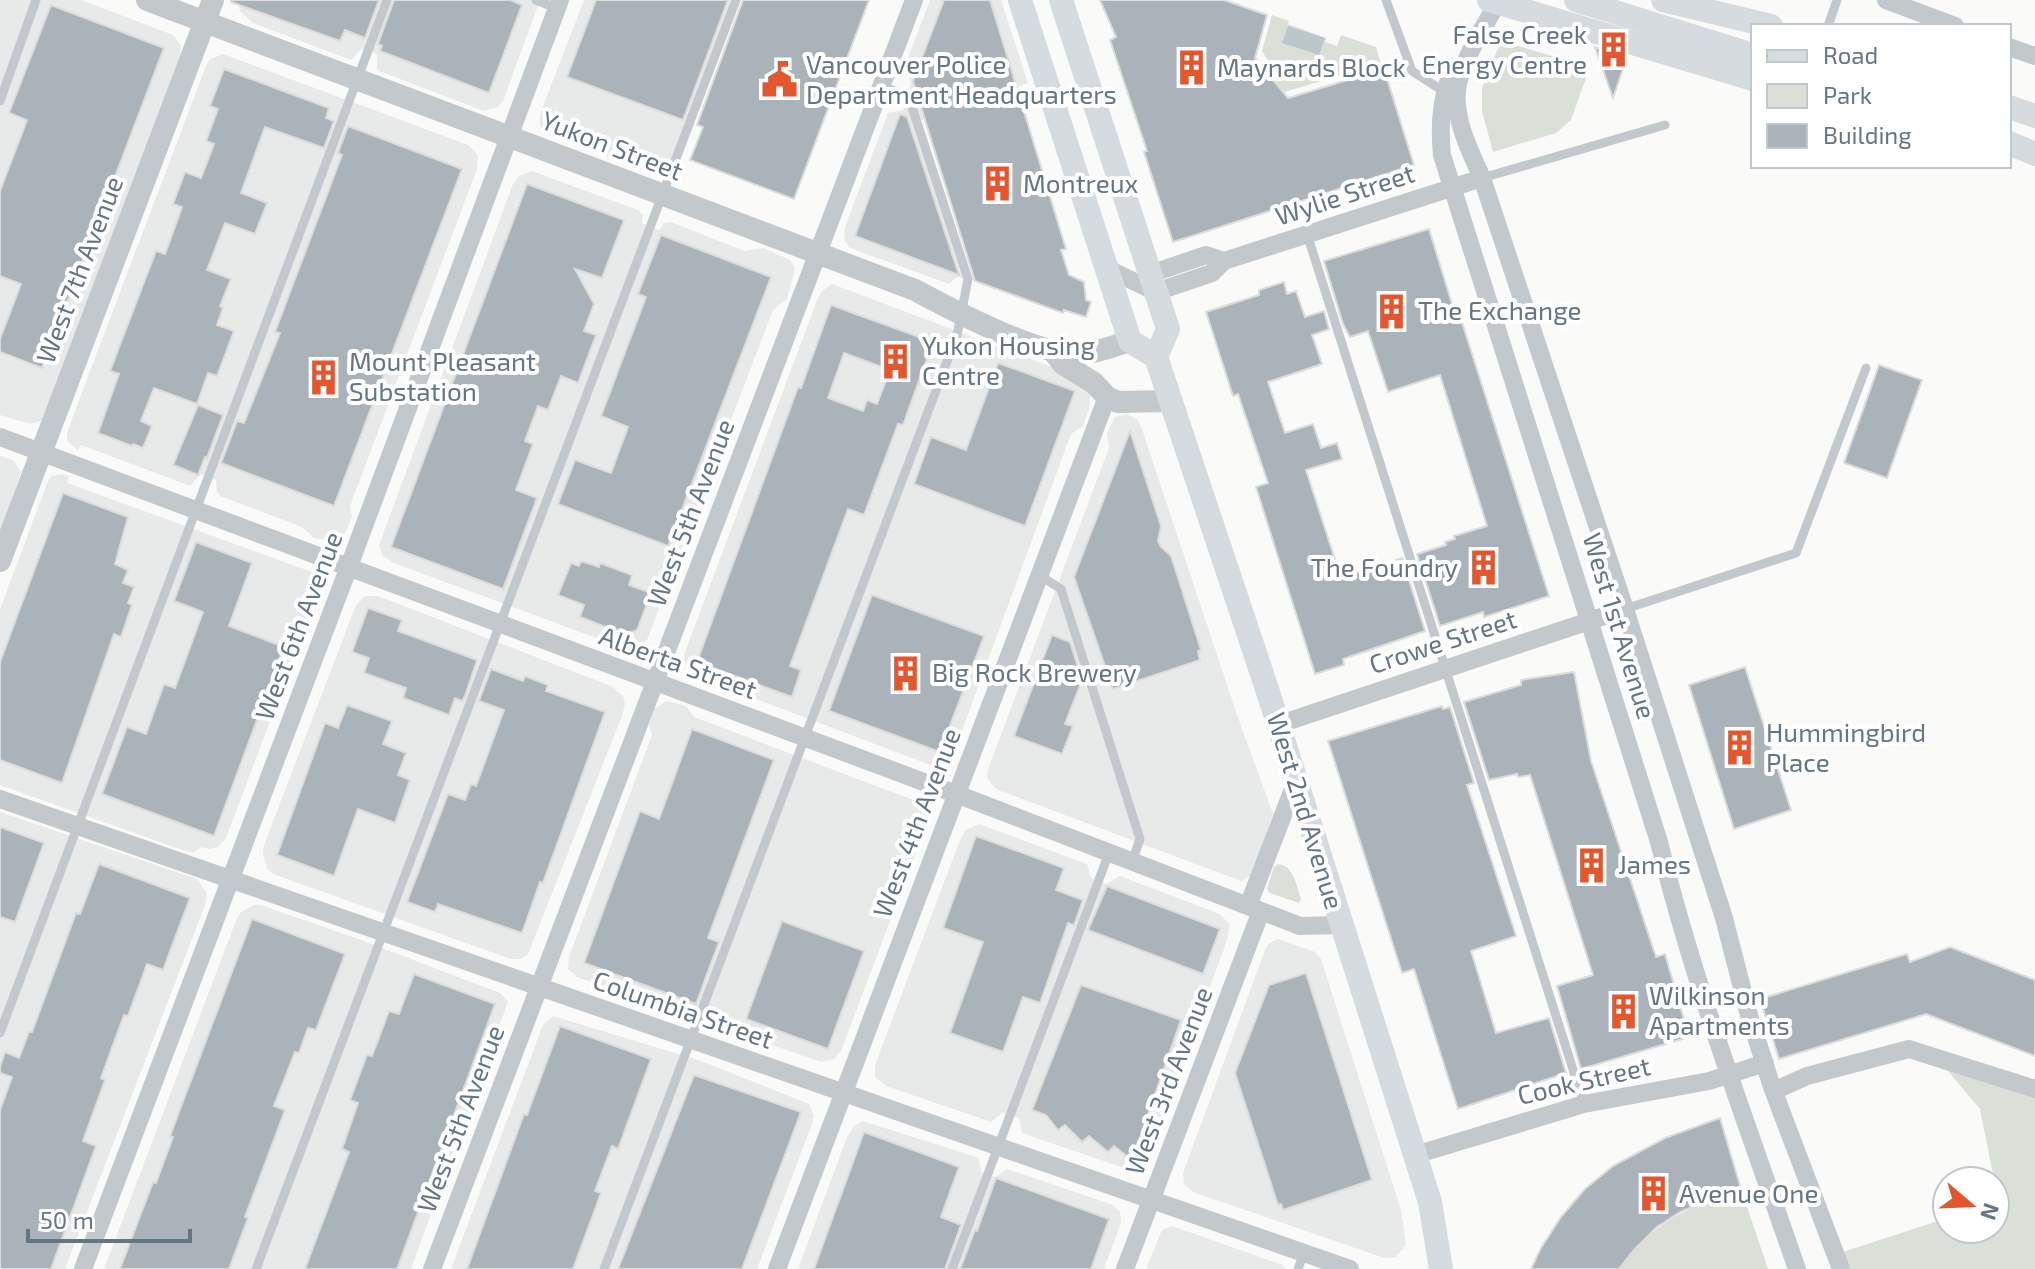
<svg xmlns="http://www.w3.org/2000/svg" width="2035" height="1269" viewBox="0 0 2035 1269" font-family="'Exo 2',sans-serif">
  <style>
    .built { fill: #e8e9e9 }
    .green { fill: #dadfd7 }
    .water { fill: #bbc7cb }
    .building { fill: #aab3b9; stroke: #dcdcda; stroke-width: 2; fill-rule: evenodd }
    .lines { fill: none; stroke-linecap: round; stroke-linejoin: round }
    .service { stroke: #c3c8cc; stroke-width: 9 }
    .minor { stroke: #c3c8cc; stroke-width: 18 }
    .tertiary { stroke: #c3c8cc; stroke-width: 22 }
    .secondary { stroke: #d6dbdf; stroke-width: 24 }
    .labels { text-anchor: middle; stroke-width: 8; stroke-linejoin: round; paint-order: stroke }
    .poi-label { font-size: 26px; fill: #657683; stroke: #fff; text-anchor: start }
    .street-label { font-size: 26px; fill: #657683; stroke: #fff }
  </style>
  <rect width="100%" height="100%" fill="#fafaf8"/>
  <path class="built" d="M0 0H81L173 35 181 46 180 57 45 415 41 421 30 424 0 415Z
    M237 0H540L503 101 498 107 484 111 379 71 377 68V54L361 49 351 60 253 23 240 11Z
    M584 0H736L673 169 666 166 657 175 549 135 540 127V114Z
    M930 0H1001L1028 83 916 122 968 279 957 277 949 284 850 248 844 240 845 227 888 113 903 110 911 83 905 66Z
    M223 54 468 145 478 155 477 169 350 506 352 517 345 533 335 541 314 538 302 527 220 496 217 492 216 480 201 474 190 486 81 445 78 450 67 441V433L76 408 206 66 210 59Z
    M532 171 638 210 643 215 642 223 659 230 664 223 671 222 744 251 764 248 790 260 795 269 787 299 773 310 647 640 638 650 631 651 394 563 383 556 379 545 513 184 519 176Z
    M832 284 1079 377 1090 392V406L1083 426 1071 434 953 755 943 766H933L703 679 692 675 684 660 685 652 818 298 822 291Z
    M1127 414 1137 419 1141 426 1235 709 1273 814 1252 875 1241 881 998 790 994 787 987 778 988 769 1109 448 1107 433 1115 417Z
    M0 456 13 460 21 472 0 533Z
    M62 474 69 476 67 483 312 572 319 579 317 597 226 838 218 847 209 849 201 847 193 853 182 850 0 785V609L48 481 51 476Z
    M365 596H378L611 686 623 696 625 704 622 716 528 954 521 959H511L273 874 267 869 263 853 264 845 356 605Z
    M667 701 686 706 694 717 916 801 926 809 927 823 841 1051 834 1059 821 1062 815 1060 577 977 568 969 569 957 652 735 649 725 654 709Z
    M0 812 197 879 207 893 205 905 65 1269H0Z
    M979 824 1087 864 1091 878 1106 884 1120 876 1220 914 1230 925 1226 943 1164 1112 1145 1159 1137 1167 1124 1168 1022 1133 1019 1118 1002 1113 991 1122 886 1086 875 1077V1065L960 840 965 831Z
    M254 905H261L361 940 500 993 508 1002 411 1269H104L237 918 241 912Z
    M1278 939 1315 952 1321 959 1401 1210 1406 1245 1396 1257 1384 1258 1193 1192 1184 1184 1183 1173 1265 950 1268 944Z
    M553 1016 701 1061 809 1104 814 1116 812 1124 757 1269H451L543 1025Z
    M863 1121 976 1157 979 1159 981 1172 995 1177 1007 1169 1113 1205 1120 1212 1121 1223 1104 1269H798L847 1137 854 1126Z
    M1172 1226 1283 1265 1286 1269H1146L1162 1230Z"/>
  <path class="green" d="M1272 15 1289 21 1288 24 1326 38 1325 42 1337 46 1341 35 1376 47 1381 64 1277 94 1276 73 1262 51Z
    M1501 41 1590 67 1571 120 1556 133 1493 152 1482 111V88Z
    M1278 864C1294 866 1296 885 1301 899L1299 903 1270 893 1267 889 1274 867Z
    M1943 1065 2035 1097V1269H1849L1843 1252 1947 1218V1229H1995V1205L1999 1204 1980 1109Z
    M1741 1189 1768 1269H1619C1653 1223 1688 1206 1741 1189Z"/>
  <path class="water" d="M1288 26 1325 38 1319 55 1282 43Z"/>
  <path class="building" d="M231 0H379L365 38 345 30 340 41 231 2Z
    M394 0H510L522 5 489 93 380 51 382 46 378 44Z
    M596 0H728L683 120 567 77Z
    M743 0H869L794 199 690 160 703 127 697 125Z
    M944 0H990L1066 249 1061 250 1069 275 1084 282 1086 300 1091 302 1086 317 1064 310 1063 313 975 281 913 81Z
    M1100 0H1224L1267 15 1255 58 1288 98 1384 69 1414 165 1173 242 1144 152 1147 151 1110 40 1116 37Z
    M51 5 164 48 42 368 0 352V339L21 284 0 276V191L27 120 9 113Z
    M1595 47 1627 57 1613 98Z
    M224 69 329 108 326 118 334 121 324 148 265 127 241 193 267 203 255 234 225 223 207 270 231 279 220 306 223 308 217 325 234 331 217 376 208 373 197 404 154 388 141 421 152 426 143 448 133 444 132 446 98 433 119 374 110 371 156 251 165 254 182 207 173 204 185 172 201 178 214 144 206 141 218 109 210 106Z
    M900 114 907 117 959 275 855 236Z
    M348 126 462 169 334 506 221 463 237 421 244 423 280 333 275 332 342 155 338 153Z
    M527 184 624 220 602 278 575 269 594 304 584 331 596 335 578 383 561 376 548 410 538 406 525 441 533 444 516 490 537 498 503 589 391 547Z
    M1429 229 1456 317 1460 316 1549 596 1484 617 1483 612 1440 626 1417 554 1446 545 1445 542 1455 539 1454 536 1487 526 1440 375 1388 392 1368 331 1350 337 1343 324 1324 261Z
    M661 235 771 277 668 546 558 504 575 460 611 473 628 427 601 416 646 297 638 294Z
    M1284 282 1287 294 1296 291 1305 317 1324 311 1329 329 1312 335 1322 364 1268 382 1285 433 1313 424 1321 448 1337 443 1342 459 1306 470 1341 578 1402 558 1425 631 1343 659 1344 665 1315 674 1256 487 1268 483 1238 394 1233 396 1206 312 1259 295V290Z
    M831 305 933 342 903 425 898 424 864 515 848 509 790 666 801 670 792 697 697 662 798 387 801 388ZM844 353 890 370 877 404 867 400 863 411 828 398Z
    M998 363 1075 391 1025 526 914 484 931 437 966 450Z
    M1879 365 1922 380 1887 478 1844 463Z
    M198 405 223 415 207 458 205 457 198 475 173 465Z
    M1130 431 1161 526 1158 541 1161 547 1171 556 1201 650 1198 651 1200 660 1113 689 1074 577Z
    M63 493 128 517 115 564 128 570 123 583 134 587 128 603 132 605 121 637 114 634 62 783 0 760V662Z
    M196 542 252 563 229 626 284 647 214 836 102 794 127 727 146 734 164 684 175 688 203 612 174 601Z
    M581 561 599 567 600 563 632 575 629 585 651 593 637 630 626 635 580 617 584 605 558 595 571 563 579 566Z
    M872 595 984 636 940 752 829 711Z
    M368 608 402 620 398 631 477 660 465 696 462 701 455 698 449 715 403 698 406 688 364 673 369 658 352 652Z
    M1052 635 1070 642 1082 680 1065 724 1073 726 1062 754 1014 736Z
    M1745 667 1791 810 1734 829 1689 685Z
    M491 669 523 681 525 676 548 685 546 691 605 712 543 883 540 882 522 933 438 904 435 912 407 902 448 794 465 800 471 784 476 786 504 710 479 701Z
    M1574 672 1591 761 1656 957 1665 954 1689 1037 1581 1069 1557 986 1593 975 1530 775 1518 777 1517 774 1489 780 1464 702 1521 685V680Z
    M347 705 392 721 383 744 406 753 398 775 410 780 395 823 358 809 334 876 277 855 325 723 338 728Z
    M1442 706 1443 709 1450 707 1474 783 1467 785 1516 936 1471 951 1496 1033 1549 1018 1566 1073 1458 1109 1414 969 1402 973 1328 741Z
    M692 729 774 760 708 938 719 942 696 1004 584 963 640 811 659 819Z
    M0 827 44 843 15 922 0 917Z
    M976 836 1064 868 1056 890 1083 900 1074 925 1068 923 1040 1003 1023 997 1003 1052 950 1033 983 942 943 928Z
    M99 864 190 898 163 970 147 964 128 1016 124 1015 101 1078 105 1080 83 1141 96 1146 51 1269H0V1110L12 1077 0 1073V1067L5 1052 19 1058 29 1032H32L76 913 80 914Z
    M1107 886 1220 929 1203 974 1088 930Z
    M252 919 345 954 316 1030 308 1028 299 1053 295 1052 274 1106 285 1110 245 1217 248 1218 229 1269H120L153 1182 156 1183 173 1137 170 1136Z
    M782 921 864 951 828 1049 746 1019Z
    M1950 947 2035 980V1056L1926 1014 1779 1059 1760 999 1907 954 1910 962Z
    M1306 973 1372 1180 1283 1210 1281 1204 1278 1205 1235 1073 1269 985Z
    M414 974 495 1004 397 1269H305L349 1152 342 1149 358 1103 350 1100 367 1055 372 1056 389 1011 399 1014Z
    M1081 985 1181 1020 1132 1160 1114 1146 1108 1152 1089 1136 1082 1142 1065 1125 1058 1130 1046 1115 1032 1110Z
    M560 1026 651 1059 618 1149 612 1146 595 1191 601 1193 573 1269H467L524 1114 527 1115Z
    M694 1075 801 1112 742 1269H618Z
    M1720 1118 1741 1189 1682 1211 1657 1227 1633 1251 1619 1269H1531L1541 1248 1561 1217 1585 1189 1613 1166 1665 1138Z
    M864 1132 959 1167 941 1217 961 1225 945 1269H814Z
    M996 1178 1109 1219 1091 1269H960L975 1230 977 1231Z"/>
  <g class="lines">
    <path class="service" d="M536 0 556 8
      M1386 0 1412 71 1446 93
      M1828 26 1837 0
      M0 101 36 0
      M1482 178 1665 125
      M1307 234 1584 1104
      M1039 575 1061 589 1140 839 1132 862
      M1625 609 1796 553 1866 368
      M0 1033 387 0
      M256 1269 736 0
      M604 1269 957 335 968 279 910 101 903 94 881 86
      M952 1269 1109 853
      M1298 1269 1304 1253"/>
    <path class="minor" d="M1499 0C1486 24 1460 63 1457 90 1454 120 1470 151 1482 178L1625 609 1724 918 1749 1015 1772 1087 1841 1269
      M1886 0 1955 26
      M2009 47 2035 56
      M1454 67C1441 96 1439 124 1442 155L1659 842C1695 988 1748 1127 1797 1269
      M1106 268 1156 292 1212 273 1224 261 1482 178
      M1150 274 1206 255 1224 261
      M0 437 980 803 1300 926 1340 925
      M1277 725 1625 609
      M0 799 1350 1269
      M1248 906 1295 784
      M1774 1091 1807 1076 1909 1049 2035 1089
      M1415 1155 1584 1104 1709 1081 1765 1063
      M83 1269 348 569 560 0
      M432 1269 914 0
      M777 1269 1107 397
      M1125 1269 1261 911"/>
    <path class="tertiary" d="M147 0 915 290C952 310 1036 354 1076 354 1094 354 1113 346 1130 341
      M1053 351 1063 364 1094 383 1107 397 1118 402 1171 401
      M0 561 213 0"/>
    <path class="secondary" d="M1020 0 1130 341 1156 357 1267 689 1430 1202 1441 1269
      M1061 0 1168 329 1156 357
      M1489 0 1753 79
      M1576 0 1753 55
      M1663 0 1771 26
      M2009 107 2035 116
      M2009 143 2035 154"/>
  </g>
  <defs>
    <symbol id="building-bare" viewBox="-9 -9 18 18"><path d="M-4-6H4V6H1V3H-1V6H-4ZM-2.5-4.3h1.7v1.8h-1.7ZM.8-4.3h1.7v1.8H.8ZM-2.5-1h1.7V.8h-1.7ZM.8-1h1.7V.8H.8Z" fill="#e4572e" stroke="#fff" stroke-width="2.5" paint-order="stroke"/></symbol>
    <symbol id="civic-bare" viewBox="-9 -9 18 18"><path d="M-.6-6.5H3V-4.5H.6V-3L4-1V1h2V6H-6V1h2V-1L-.6-3ZM-1.2 2.5V6h2.4V2.5Z" fill="#e4572e" stroke="#fff" stroke-width="2.5" paint-order="stroke"/></symbol>
  </defs>
  <g fill-rule="evenodd">
    <use href="#building-bare" x="1588" y="24" width="51" height="51"/>
    <use href="#building-bare" x="1166" y="42" width="51" height="51"/>
    <use href="#civic-bare" x="754" y="54" width="51" height="51"/>
    <use href="#building-bare" x="972" y="158" width="51" height="51"/>
    <use href="#building-bare" x="1366" y="286" width="51" height="51"/>
    <use href="#building-bare" x="870" y="336" width="51" height="51"/>
    <use href="#building-bare" x="298" y="352" width="51" height="51"/>
    <use href="#building-bare" x="1458" y="542" width="51" height="51"/>
    <use href="#building-bare" x="880" y="648" width="51" height="51"/>
    <use href="#building-bare" x="1714" y="722" width="51" height="51"/>
    <use href="#building-bare" x="1566" y="840" width="51" height="51"/>
    <use href="#building-bare" x="1598" y="986" width="51" height="51"/>
    <use href="#building-bare" x="1628" y="1168" width="51" height="51"/>
  </g>
  <g class="labels">
    <g class="poi-label">
      <text x="1587" y="44" text-anchor="end">False Creek<tspan x="1587" dy="30">Energy Centre</tspan></text>
      <text x="806" y="74">Vancouver Police<tspan x="806" dy="30">Department Headquarters</tspan></text>
      <text x="1217" y="77">Maynards Block</text>
      <text x="1023" y="193">Montreux</text>
      <text x="1418" y="320">The Exchange</text>
      <text x="922" y="355">Yukon Housing<tspan x="922" dy="30">Centre</tspan></text>
      <text x="349" y="371">Mount Pleasant<tspan x="349" dy="30">Substation</tspan></text>
      <text x="1458" y="577" text-anchor="end">The Foundry</text>
      <text x="932" y="682">Big Rock Brewery</text>
      <text x="1766" y="742">Hummingbird<tspan x="1766" dy="30">Place</tspan></text>
      <text x="1618" y="874">James</text>
      <text x="1649" y="1005">Wilkinson<tspan x="1649" dy="30">Apartments</tspan></text>
      <text x="1679" y="1203">Avenue One</text>
    </g>
    <g class="street-label">
      <text transform="translate(612 146) rotate(21)" y="9">Yukon Street</text>
      <text transform="translate(1345 195) rotate(-18)" y="9">Wylie Street</text>
      <text transform="translate(80 270) rotate(-69)" y="9">West 7th Avenue</text>
      <text transform="translate(691 513) rotate(-69)" y="9">West 5th Avenue</text>
      <text transform="translate(299 626) rotate(-69)" y="9">West 6th Avenue</text>
      <text transform="translate(1619 626) rotate(73)" y="9">West 1st Avenue</text>
      <text transform="translate(1443 642) rotate(-18)" y="9">Crowe Street</text>
      <text transform="translate(678 663) rotate(20)" y="9">Alberta Street</text>
      <text transform="translate(1305 811) rotate(73)" y="9">West 2nd Avenue</text>
      <text transform="translate(917 823) rotate(-69)" y="9">West 4th Avenue</text>
      <text transform="translate(683 1010) rotate(19)" y="9">Columbia Street</text>
      <text transform="translate(1169 1081) rotate(-69)" y="9">West 3rd Avenue</text>
      <text transform="translate(1584 1081) rotate(-13)" y="9">Cook Street</text>
      <text transform="translate(461 1119) rotate(-69)" y="9">West 5th Avenue</text>
    </g>
  </g>
  <rect x="1751" y="24" width="260" height="144" fill="#ffffff" stroke="#c1c8cd" stroke-width="2"/>
  <rect x="1767" y="50" width="40" height="12" fill="#d6dbdf" stroke="#c1c8cd" stroke-width="2"/>
  <text x="1823" y="64" font-size="24" fill="#657683">Road</text>
  <rect x="1767" y="84" width="40" height="24" fill="#dadfd7" stroke="#c1c8cd" stroke-width="2"/>
  <text x="1823" y="104" font-size="24" fill="#657683">Park</text>
  <rect x="1767" y="124" width="40" height="24" fill="#aab3b9" stroke="#c1c8cd" stroke-width="2"/>
  <text x="1823" y="144" font-size="24" fill="#657683">Building</text>
  <g transform="translate(1971 1205) rotate(109)"><circle r="38" fill="#ffffff" stroke="#c1c8cd" stroke-width="2"/>
  <path d="M0-6L14 30L0 20L-14 30Z" fill="#e4572e"/>
  <text y="-12" font-size="22" font-weight="bold" text-anchor="middle" fill="#657683">N</text>
  </g>
  <path d="M28 1229v12h162v-12" fill="none" stroke="#657683" stroke-width="4"/>
  <text x="40" y="1229" font-size="24" fill="#657683" stroke="#ffffff" stroke-width="6" paint-order="stroke">50 m</text>
</svg>
